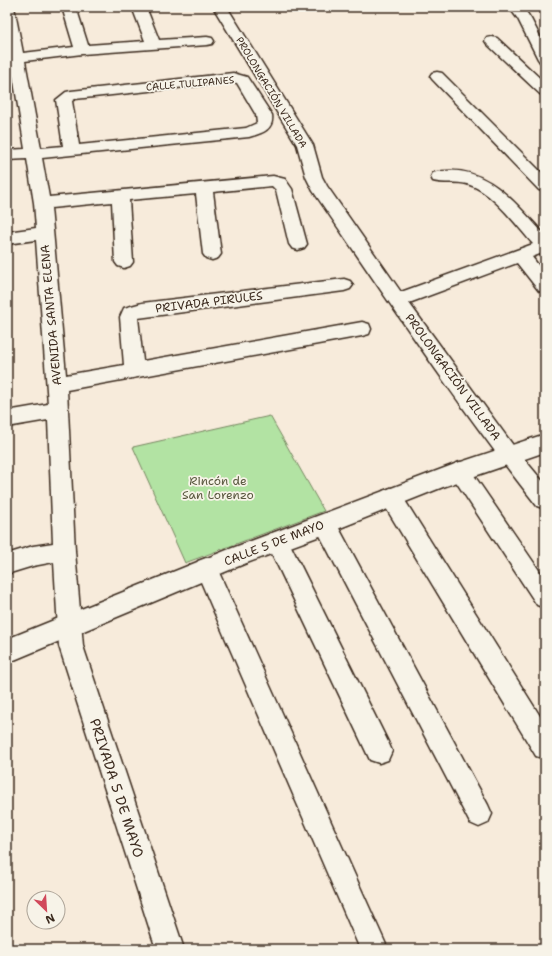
<svg xmlns="http://www.w3.org/2000/svg" width="552" height="956" viewBox="0 0 552 956" font-family="'Shantell Sans',sans-serif">
  <style>
    .green { fill: #b2e3a3; stroke: #768660 }
    .lines { fill: none; stroke-linecap: round; stroke-linejoin: round }
    .street-casing { stroke: #3b2a1e; stroke-width: 3 }
    .secondary-casing { stroke: #3b2a1e; stroke-width: 3 }
    .street { fill: #f7f3e8; fill-rule: evenodd }
    .secondary { fill: #f7f3e8; fill-rule: evenodd }
    .labels { text-anchor: middle; stroke-width: 3.5; stroke-linejoin: round; paint-order: stroke }
    .far-street-label { font-size: 10px; fill: #3b2a1e; stroke: #f7f3e8 }
    .street-label { font-size: 12px; fill: #3b2a1e; stroke: #f7f3e8 }
    .park-label { font-size: 12px; fill: #59583f; stroke: #f7f3e8 }
    .near-street-label { font-size: 14px; fill: #3b2a1e; stroke: #f7f3e8 }
  </style>
  <rect width="100%" height="100%" fill="#f7ebdb"/>
  <filter id="ink" filterUnits="userSpaceOnUse"><feTurbulence type="fractalNoise" baseFrequency=".025" numOctaves="2"/><feDisplacementMap in="SourceGraphic" scale="8" xChannelSelector="R" yChannelSelector="G"/><feConvolveMatrix kernelMatrix="1 2 1 2 8 2 1 2 1" color-interpolation-filters="sRGB"/></filter>
  <g filter="url(#ink)">
    <path class="green" d="M270 416 324 511 185 563 133 447Z"/>
    <g class="lines">
      <defs>
        <path id="street" d="M7 7H14L23 53 74 47 62 7H76L88 45 145 41 132 7H146L159 40 207 37 212 38 214 41 212 44 207 45 82 54 25 61 41 148 63 146 56 100 66 92 71 91 233 73 247 77 272 115C274 130 262 133 249 137L42 158 49 197 273 176 285 179 292 189 307 244 304 248 298 250 292 248 289 244 276 190 272 186 213 192 221 254 218 258 212 260 206 258 203 254 196 194 129 200 133 262 130 266 124 268 118 266 115 262 112 202 51 208 66 375 124 365 120 317 124 308 142 303 344 279 350 281 353 285 350 289 344 291 138 318 143 361 362 322 369 324 371 329 369 334 362 336 67 390 75 551 83 646 184 949H156L59 646 54 562 33 566 7 574V554L33 546 53 543 48 420 7 427V411L48 404 36 240 7 244V232L36 228 34 203 27 159 7 160V150L25 149 11 63H7V55L9 54 7 42ZM232 82 237 83 256 115 257 123 246 128 79 145 72 101 75 99Z
          M213 7H227L313 145 322 177 327 186 401 292 533 244C517 226 491 190 467 184 456 181 444 184 433 181L431 177 433 173C484 160 515 203 545 235V252L532 257 545 274V293L539 291 517 263 409 303 515 448 545 484V509L537 506C457 405 386 297 313 191L306 177 297 145Z
          M509 7H523L531 19 545 46V63L540 62 538 59 518 19Z
          M492 37 497 38 545 83V95L540 94 487 44 485 41 487 38Z
          M437 72 442 73 545 176V191L539 190 432 79 430 76 432 73Z
          M460 462 467 465 545 579V608L537 605 453 477 450 471 453 465Z
          M391 488 399 491 545 724V759L536 756 383 503 380 497 383 491Z
          M325 515 333 517 488 805 492 814 488 823 479 827 470 823 314 524 317 517Z
          M277 532 285 534 388 742 392 751 388 760 379 763 370 760 266 541 269 534Z
          M206 558 214 561 217 568 388 949H360L195 568 198 561Z"/>
        <path id="secondary" d="M545 434V452L443 487 320 536 244 564 7 663V639L227 550 455 464Z"/>
      </defs>
      <use href="#street" class="street-casing"/>
      <use href="#secondary" class="secondary-casing"/>
      <use href="#street" class="street"/>
      <use href="#secondary" class="secondary"/>
    </g>
  </g>
  <g class="labels">
    <g class="far-street-label">
      <text transform="translate(190 83) rotate(-5)" y="4">CALLE TULIPANES</text>
      <text transform="translate(272 92) rotate(59)" y="4">PROLONGACIÓN VILLADA</text>
    </g>
    <g class="street-label">
      <text transform="translate(209 302) rotate(-7)" y="4">PRIVADA PIRULES</text>
      <text transform="translate(51 315) rotate(-95)" y="4">AVENIDA SANTA ELENA</text>
      <text transform="translate(453 377) rotate(54)" y="4">PROLONGACIÓN VILLADA</text>
      <text transform="translate(274 543) rotate(-21)" y="4">CALLE 5 DE MAYO</text>
    </g>
    <g class="park-label">
      <text x="218" y="485">Rincón de<tspan x="218" dy="14">San Lorenzo</tspan></text>
    </g>
    <g class="near-street-label">
      <text transform="translate(117 788) rotate(72)" y="5">PRIVADA 5 DE MAYO</text>
    </g>
  </g>
  <rect width="552" height="956" fill="none" stroke="#f7f3e8" stroke-width="24"/>
  <rect x="12" y="12" width="528" height="932" fill="none" stroke="#3b2a1e" stroke-width="1.5" filter="url(#ink)"/>
  <g transform="translate(46 910) rotate(155)"><circle r="19" fill="#f7f3e8" stroke="#aca397"/>
  <path d="M0-3L7 15L0 10L-7 15Z" fill="#d1495b"/>
  <text y="-6" font-size="11" font-weight="bold" text-anchor="middle" fill="#3b2a1e">N</text>
  </g>
</svg>
